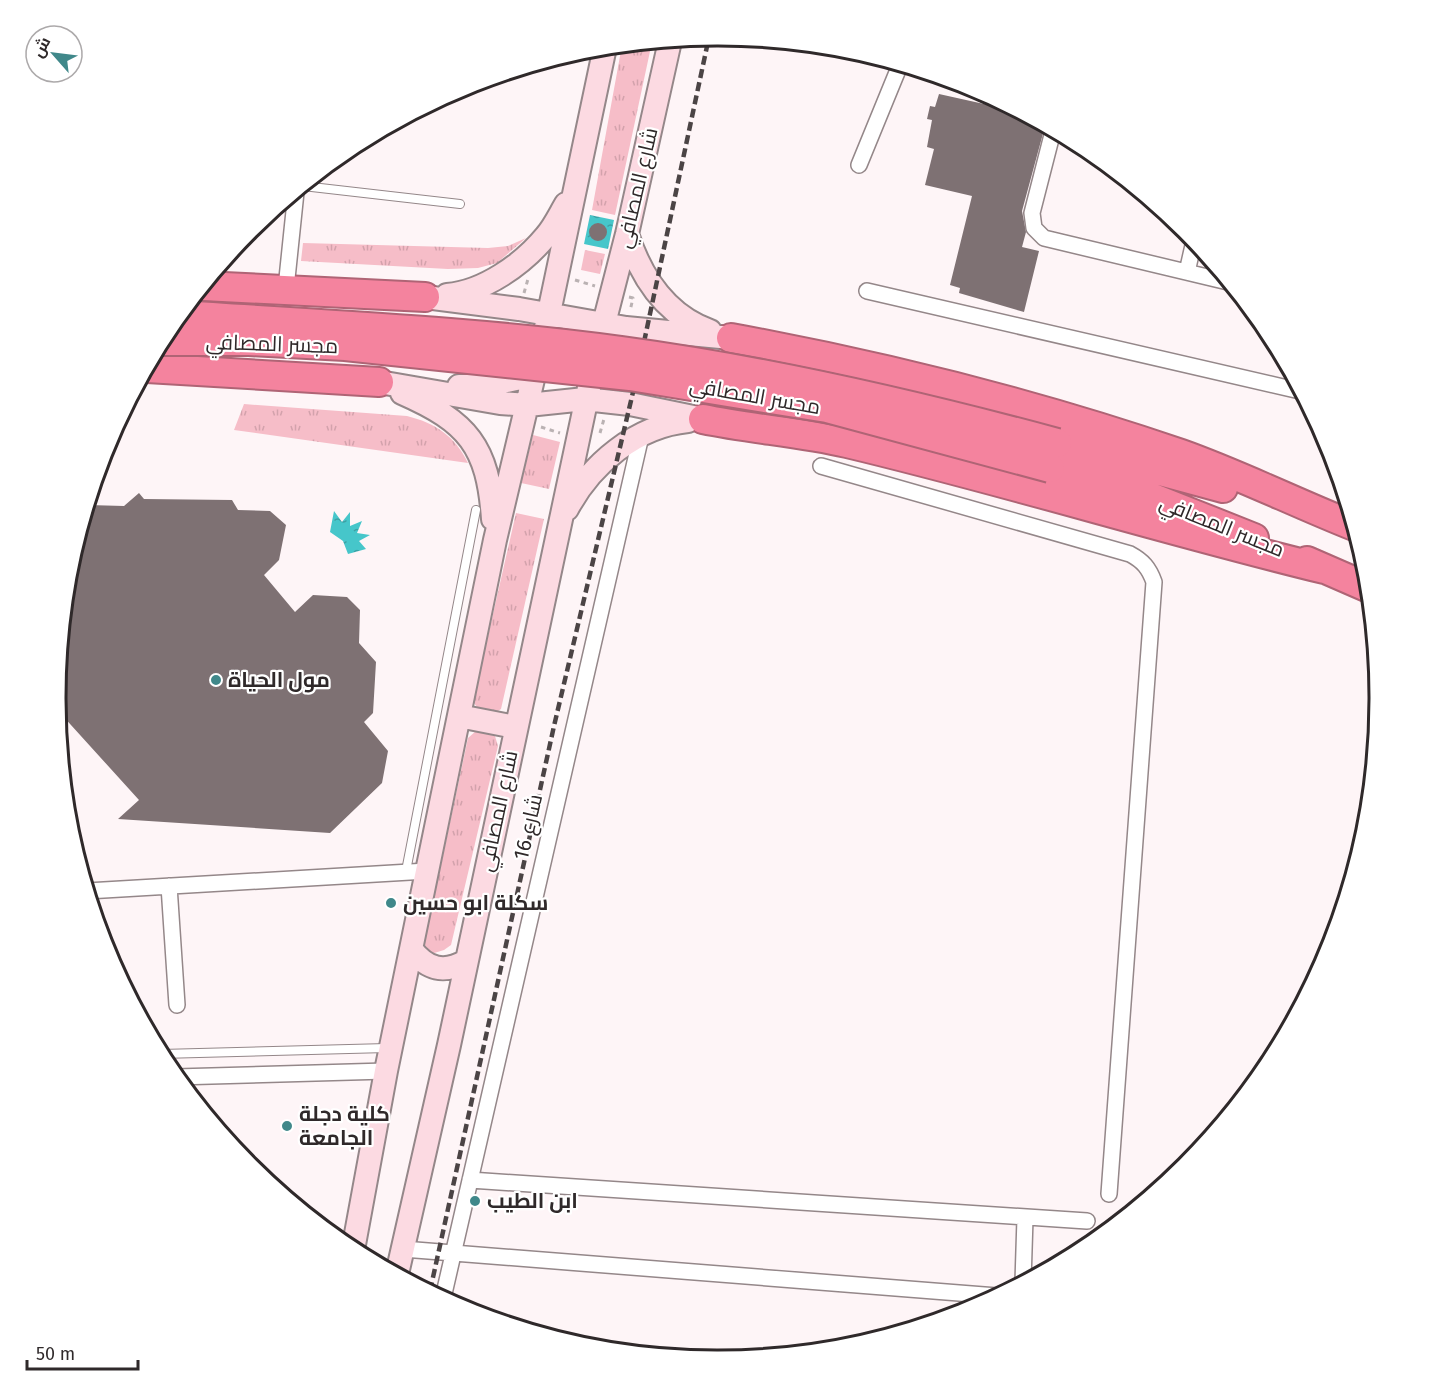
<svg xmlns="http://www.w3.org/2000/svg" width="1435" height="1396" viewBox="0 0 1435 1396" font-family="'Fira Sans',Cairo,sans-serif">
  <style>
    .grass { fill: url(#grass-tufts) }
    .water { fill: url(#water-ripples) }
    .building { fill: #7e7173 }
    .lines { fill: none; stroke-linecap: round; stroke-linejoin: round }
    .lane-casing { stroke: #948789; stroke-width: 10 }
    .street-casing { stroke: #948789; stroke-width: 18 }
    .secondary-casing { stroke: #948789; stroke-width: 26 }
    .highway-casing { stroke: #af6475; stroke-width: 32 }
    .path { stroke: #bab2b3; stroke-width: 3; stroke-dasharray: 4.5 4.5; stroke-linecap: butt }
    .lane { stroke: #fff; stroke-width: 8 }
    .street { stroke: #fff; stroke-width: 15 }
    .secondary { stroke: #fcdae2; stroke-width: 22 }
    .highway { stroke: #f4839e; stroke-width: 28 }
    .rail { stroke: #4b4445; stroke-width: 4.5; stroke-dasharray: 9 4.5; stroke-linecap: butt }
    .highway-bridge-casing { stroke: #af6475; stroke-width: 32; stroke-linecap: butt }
    .highway-bridge { stroke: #f4839e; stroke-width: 28 }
    .poi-dot { fill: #40888a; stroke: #fff; stroke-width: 2 }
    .labels { text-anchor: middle; stroke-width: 4.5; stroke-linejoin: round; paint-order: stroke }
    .street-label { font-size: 21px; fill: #2f292a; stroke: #fff }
    .poi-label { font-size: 21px; font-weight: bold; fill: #2f292a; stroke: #fff; text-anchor: start }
    .rim { fill: none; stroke: #2f292a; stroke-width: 3 }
  </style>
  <defs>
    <pattern id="grass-tufts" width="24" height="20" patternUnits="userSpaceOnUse" patternTransform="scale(1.5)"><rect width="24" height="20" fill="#f6bdc8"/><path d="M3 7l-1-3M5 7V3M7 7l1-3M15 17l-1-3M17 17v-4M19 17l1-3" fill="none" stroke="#d3a2ac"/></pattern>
    <pattern id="water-ripples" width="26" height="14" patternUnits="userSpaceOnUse" patternTransform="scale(1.5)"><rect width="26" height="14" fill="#46c6ca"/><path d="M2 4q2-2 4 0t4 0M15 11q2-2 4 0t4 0" fill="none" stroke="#3ba1a4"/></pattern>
  </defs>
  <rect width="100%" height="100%" fill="#fef5f7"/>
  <path class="grass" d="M652 42 615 215 592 210 622 45Z
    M526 238 497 263 478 268 448 269 301 261 303 243 488 248 508 246Z
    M585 250 605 254 600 274 581 270Z
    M244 404 407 416C435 423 455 436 468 463L234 430Z
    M533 435 560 442 549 489 521 483Z
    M516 513 544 519 501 709 498 711 477 707 473 702Z
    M476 731 495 736 498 746 451 945 444 950 431 954 423 949 468 738Z"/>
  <path class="water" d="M590 215 614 220 608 249 584 244Z
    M334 511 342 522 350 512V526L362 521 357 533 370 535 359 541 366 549 348 554 343 541 330 532Z"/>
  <path class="building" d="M939 94 993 106 994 99 1045 126 1022 211 1026 232 1022 247 1039 251 1024 312 959 293 960 288 950 285 972 196 925 185 934 149 927 147 932 120 927 119 930 106 935 107Z
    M589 232a9 9 0 1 1 18 0a9 9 0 1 1-18 0Z
    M139 493 144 499 232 500 238 510 270 511 286 525 279 560 264 575 295 612 313 595 347 597 360 610 359 643 376 662 373 713 364 722 388 751 382 783 330 833 118 819 139 800 61 714H57L56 698 68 569 88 505 124 506Z"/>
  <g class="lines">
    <defs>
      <path id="lane" d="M303 186 460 204
        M406 871 476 510
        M161 1054 387 1048"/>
      <path id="street" d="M1053 131 1032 213 1034 228 1044 238 1228 282
        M859 165 900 65
        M1187 272 1194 241
        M286 288 296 192
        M867 291 1300 391
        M821 466 1130 554C1143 561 1149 568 1154 582L1109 1194
        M169 886 177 1005
        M87 891 427 871
        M176 1077 386 1071
        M470 1180 1087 1221
        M403 1249 997 1296
        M1023 1282 1025 1218
        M443 1298 641 436
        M713 1360H718"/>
      <path id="secondary" d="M627 234C641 277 665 315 710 331
        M447 295C484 292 523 264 546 236 554 227 560 214 566 204
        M425 297 519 309 626 328 731 338
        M546 327 605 47
        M601 335 627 234 670 41
        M379 382 500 403 528 405 585 399 630 404 703 419
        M459 386H484L534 375
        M402 393C468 422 488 446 493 519
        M567 509C591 464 636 426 688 421
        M459 716 515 727
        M412 950C427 969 444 974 466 961
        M353 1250 386 1071 495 540 534 375
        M397 1274 449 1045 590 383"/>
      <path id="highway" d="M203 286 425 297
        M731 338C883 366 1035 404 1181 454 1240 475 1296 503 1354 526
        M147 368 379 382
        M703 419C751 429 800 432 847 443 1007 481 1164 530 1324 569
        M1057 443 1223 488
        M1050 468 1143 494 1254 538
        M1307 561 1369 588"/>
    </defs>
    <use href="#lane" class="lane-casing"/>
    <use href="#street" class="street-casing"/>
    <use href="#secondary" class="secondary-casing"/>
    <use href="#highway" class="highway-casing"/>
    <path class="path" d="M575 280 595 286
      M524 293 528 279
      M629 297 633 298 630 311
      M541 427 560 433
      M600 433 604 419"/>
    <use href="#lane" class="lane"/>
    <use href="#street" class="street"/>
    <use href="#secondary" class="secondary"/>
    <use href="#highway" class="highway"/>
    <path class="rail" d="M644 342 709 37
      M430 1291 554 726 634 388"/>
    <defs>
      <path id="highway-bridge" d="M180 315C328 325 475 331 622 351 770 371 913 404 1057 443
        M161 341H249L345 346 630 376 827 408 1050 468"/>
    </defs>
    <use href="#highway-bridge" class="highway-bridge-casing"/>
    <use href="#highway-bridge" class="highway-bridge"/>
  </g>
  <g class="poi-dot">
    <circle cx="216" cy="680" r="6"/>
    <circle cx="391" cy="903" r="6"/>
    <circle cx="287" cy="1126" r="6"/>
    <circle cx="475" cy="1201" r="6"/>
  </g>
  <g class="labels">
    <g class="street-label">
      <text transform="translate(637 188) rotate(-77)" y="7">شارع المصافي</text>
      <text transform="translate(272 344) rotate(2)" y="7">مجسر المصافي</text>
      <text transform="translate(755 396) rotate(10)" y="7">مجسر المصافي</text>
      <text transform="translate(1222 526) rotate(22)" y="7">مجسر المصافي</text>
      <text transform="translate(498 811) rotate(-78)" y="7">شارع المصافي</text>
      <text transform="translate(528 827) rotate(-77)" y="7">شارع 16</text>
    </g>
    <g class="poi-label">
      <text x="228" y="687">مول الحياة</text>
      <text x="403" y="910">سكلة ابو حسين</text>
      <text x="299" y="1121">كلية دجلة<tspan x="299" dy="24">الجامعة</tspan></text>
      <text x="487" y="1208">ابن الطيب</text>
    </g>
  </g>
  <path d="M0 0H1435V1396H0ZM717 46H718A651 651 0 0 1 1369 697V699A651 651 0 0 1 718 1350H717A651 651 0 0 1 66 699V697A651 651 0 0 1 717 46Z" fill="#fff" fill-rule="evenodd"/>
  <path class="rim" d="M717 46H718A651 651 0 0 1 1369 697V699A651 651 0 0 1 718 1350H717A651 651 0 0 1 66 699V697A651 651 0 0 1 717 46Z"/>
  <g transform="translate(54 54) rotate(298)"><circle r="28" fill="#ffffff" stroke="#aca9aa" stroke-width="1.5"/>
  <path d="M0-4.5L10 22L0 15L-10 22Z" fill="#40888a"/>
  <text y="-9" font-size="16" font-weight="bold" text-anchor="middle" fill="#2f292a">ش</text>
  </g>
  <path d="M27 1360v9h111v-9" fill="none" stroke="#2f292a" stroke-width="3"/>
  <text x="36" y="1360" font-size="18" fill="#2f292a" stroke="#ffffff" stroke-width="4.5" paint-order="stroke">50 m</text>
</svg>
